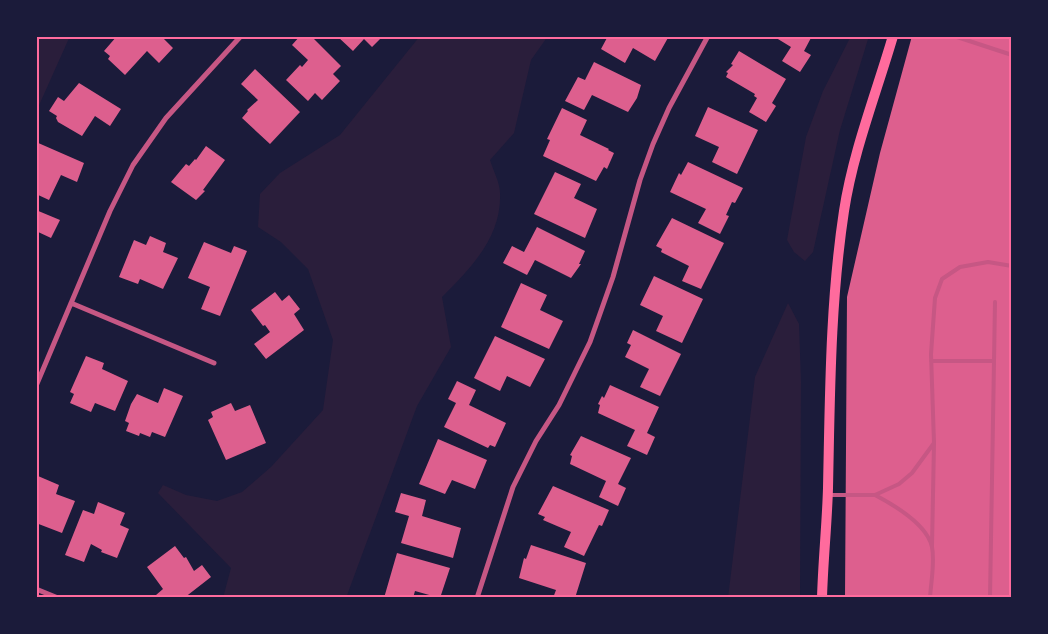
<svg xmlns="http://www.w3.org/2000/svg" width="1048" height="634" viewBox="0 0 1048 634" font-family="'Asap Condensed',sans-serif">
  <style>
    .green { fill: #2a1e3b }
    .building { fill: #dd5f8e }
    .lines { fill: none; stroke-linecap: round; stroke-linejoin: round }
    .service { stroke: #c65784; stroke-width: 4 }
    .minor { stroke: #c65784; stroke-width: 5 }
    .secondary { stroke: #ff6b9d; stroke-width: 10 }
    .neatline { fill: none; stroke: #ff6b9d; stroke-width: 2 }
  </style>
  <rect width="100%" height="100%" fill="#1b1b3a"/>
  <path class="green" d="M36 36H70L36 112Z
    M420 36H548L531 60 514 133 490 160C493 170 500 183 500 193 502 237 470 269 442 297L451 347 417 406 346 598H223L231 568 158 493 163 485 186 495 217 501 242 492 271 467 323 410 333 340 308 269 281 242 258 227 260 194 280 173 340 135Z
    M851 36H869L840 130 813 252 805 261 794 252 787 240 806 137 823 91Z
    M788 303 799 324 801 382 800 598H728L755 377Z"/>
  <path class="building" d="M117 36H161L173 48 159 63 147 51 125 75 108 59 110 56 104 51Z
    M300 36H311L341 66 333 74 340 81 322 100 315 93 308 101 286 80 300 65 302 67 308 60 292 45Z
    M337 36H383L372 47 364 39 353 51Z
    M608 36H669L655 61 633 48 625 63 601 49Z
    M773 36H812L804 51 811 55 800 72 782 61 791 47Z
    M912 36H1012V598H845L847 297 880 153Z
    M739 51 786 79 772 103 776 106 766 122 749 112 757 98 754 96 755 94 726 77 728 73 726 72 733 65 731 64Z
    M594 62 641 85 637 98 628 112 592 95 584 110 565 101 578 77 585 80Z
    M255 69 300 112 270 144 242 118 248 111 247 110 258 100 241 84Z
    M79 83 121 109 110 126 95 116 82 136 58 122 56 118 57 116 49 111 58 97 64 101Z
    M708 107 758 130 737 174 712 162 719 147 695 136Z
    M562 108 587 120 580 135 609 149 608 150 614 153 607 169 604 167 596 181 543 156 550 140 547 139Z
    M36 142 84 163 77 182 61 175 49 200 36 194Z
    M206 146 225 160 203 190 205 191 196 200 171 182 186 164 189 166 195 159 196 160Z
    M688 162 743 188 735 203 732 202 726 215 729 216 720 234 698 223 706 209 670 192 679 173 681 175Z
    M555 172 581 184 574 198 597 209 585 238 534 214Z
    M36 210 60 220 51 238 36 231Z
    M672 218 724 243 701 289 682 281 689 266 661 252 662 249 656 246Z
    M537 227 585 251 579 264H581L571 278 535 260 527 275 503 263 512 246 524 252Z
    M150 236 166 243 163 252 178 258 163 289 140 279 138 284 119 277 134 240 146 245Z
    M204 242 231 253 234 246 247 251 220 316 201 309 210 287 188 278Z
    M654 276 703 299 682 343 656 331 663 316 640 305Z
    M521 283 547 295 540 310 563 321 549 349 501 327Z
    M275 292 282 301 289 295 300 309 294 314 304 330 266 359 254 344 270 332 265 325 263 326 251 310Z
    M633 330 681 354 660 396 640 387 649 369 625 357 631 345 627 343Z
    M495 336 545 359 530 387 507 376 500 391 474 378Z
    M86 356 104 363 102 369 128 381 115 411 95 403 91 412 70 403 74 394 70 392Z
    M457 381 476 390 469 405 506 423 495 447 490 445 488 448 444 427 456 403 448 399Z
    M610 385 659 407 647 433 655 437 647 455 627 446 635 430 598 413 600 405 598 404 602 396 604 398Z
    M164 388 183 396 165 437 152 432 150 437 140 433 139 436 126 431 129 423 125 421 131 404 137 394 158 403Z
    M231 403 235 411 250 405 266 443 226 460 208 420 213 417 211 412Z
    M581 436 631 458 618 484 626 488 618 506 599 497 606 481 570 464 572 456 570 455Z
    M438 439 487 460 475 489 452 480 445 494 419 484Z
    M38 476 59 485 56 494 75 501 62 533 36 523Z
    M553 486 609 510 602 526 599 525 584 556 564 547 571 532 543 520 545 517 538 514Z
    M401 493 426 500 422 516 461 528 453 558 401 543 409 516 395 512Z
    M98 502 125 513 120 525 129 529 117 558 101 552 102 550 91 544 84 562 65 555 83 510 94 514Z
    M531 545 586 563 575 598H553L556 590 519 578 524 558 526 559Z
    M175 546 184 558 186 557 194 571 202 565 211 577 184 598H158L156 595 163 589 147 567Z
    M397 553 450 568 440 598 415 591 413 598H384Z"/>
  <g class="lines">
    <path class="service" d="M954 36 1012 55
      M931 361H994
      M830 495H875L899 484 912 473 934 443 931 354 935 298 942 279 960 267 988 262 1012 266
      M875 495C894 505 927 524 932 547 935 562 931 582 930 598
      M932 546 934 443
      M990 598 995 302"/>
    <path class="minor" d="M71 303 214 363
      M36 386 110 211 133 165 166 118 241 36
      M36 589 58 598
      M477 598 513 487 536 441 559 405 590 342 613 277 640 180 653 144 669 108 708 36"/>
    <path class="secondary" d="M822 598C823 561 827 524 828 488 830 396 830 303 844 211 853 152 876 94 893 36"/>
  </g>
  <rect width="1048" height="634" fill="none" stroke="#1b1b3a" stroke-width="75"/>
  <rect x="38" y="38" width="972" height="558" class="neatline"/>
</svg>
